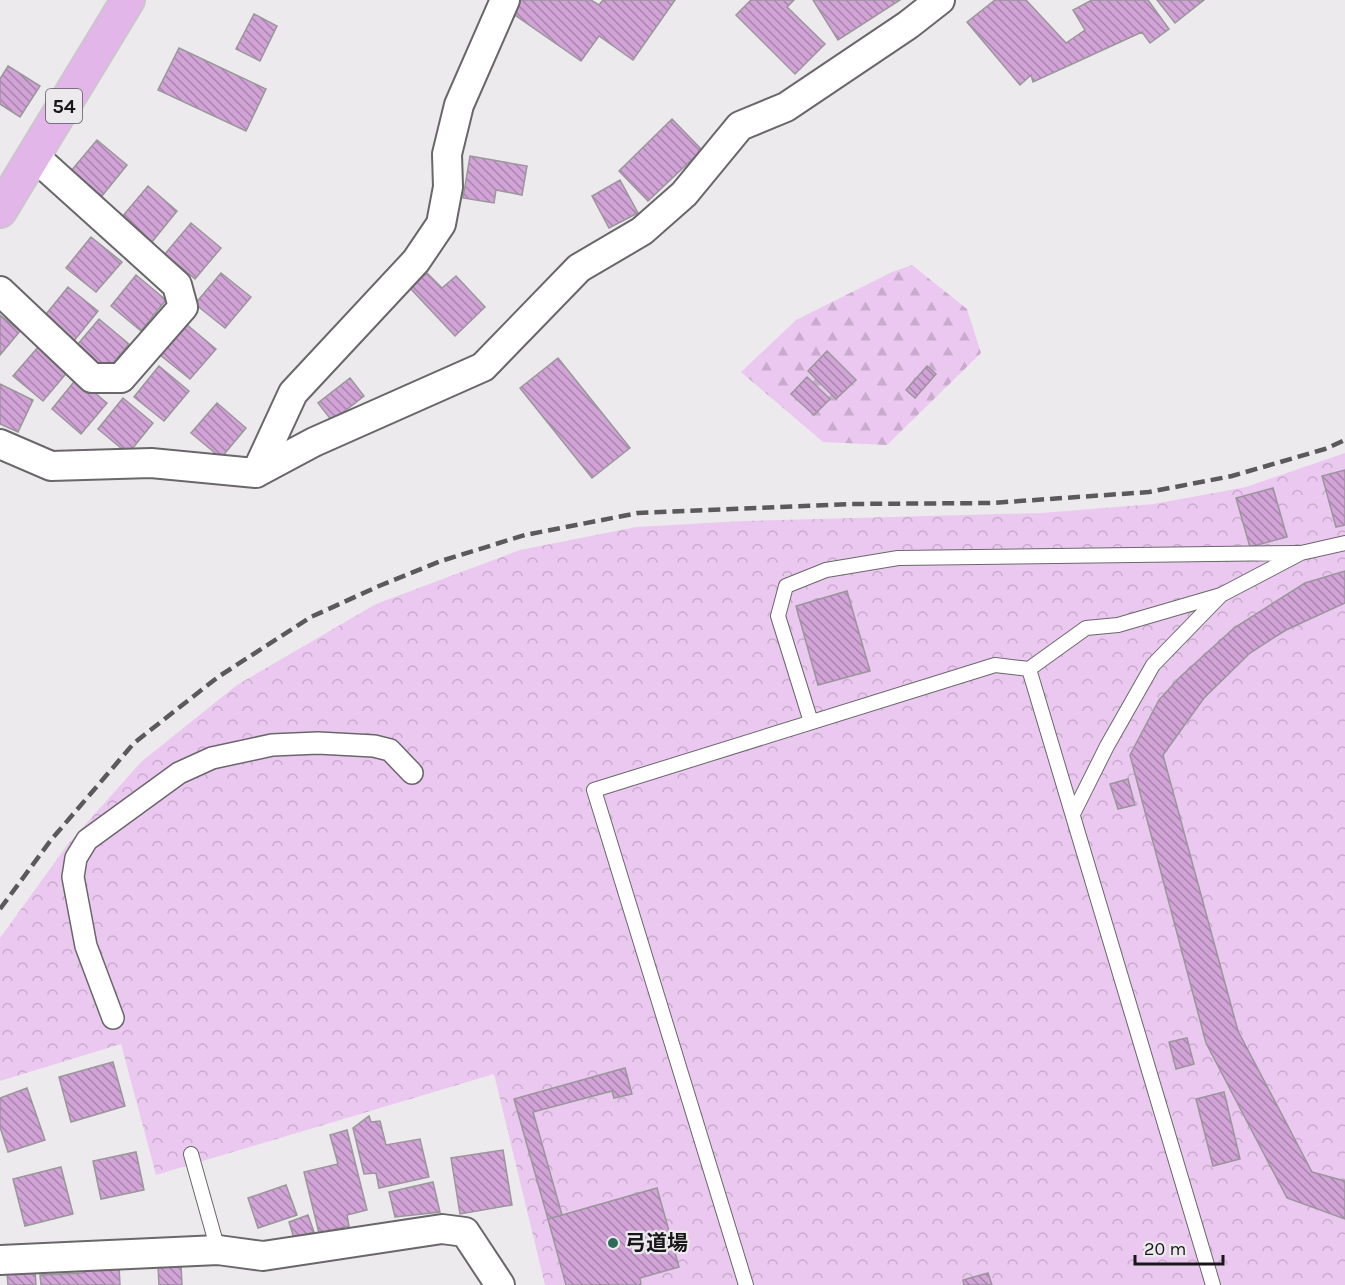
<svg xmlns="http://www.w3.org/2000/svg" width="1345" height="1285" viewBox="0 0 1345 1285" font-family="Karla,'Noto Sans JP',sans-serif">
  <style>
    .forest { fill: url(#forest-firs) }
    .park { fill: url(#park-crowns) }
    .building { fill: url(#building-back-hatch); stroke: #99979a; stroke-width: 1.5 }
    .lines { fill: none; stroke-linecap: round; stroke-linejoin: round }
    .service-casing { stroke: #6a676a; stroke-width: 16 }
    .pedestrian-casing { stroke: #6a676a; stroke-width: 24 }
    .minor-casing { stroke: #6a676a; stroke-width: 32 }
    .primary-casing { stroke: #c8c7c8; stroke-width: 36 }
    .service { stroke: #fff; stroke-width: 14 }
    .pedestrian { stroke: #fff; stroke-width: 21 }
    .minor { stroke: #fff; stroke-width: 28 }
    .primary { stroke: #e3b6e9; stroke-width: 33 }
    .rail { stroke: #5b595b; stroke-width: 4.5; stroke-dasharray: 12 6; stroke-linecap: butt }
    .poi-dot { fill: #2b6c5a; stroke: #edeaed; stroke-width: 2 }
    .labels { text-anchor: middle; stroke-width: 4.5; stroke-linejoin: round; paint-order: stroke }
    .shield { fill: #edeaed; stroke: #585659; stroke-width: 1.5 }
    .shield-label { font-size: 20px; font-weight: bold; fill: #181719 }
    .poi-label { font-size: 21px; font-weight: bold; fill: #181719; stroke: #edeaed; text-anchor: start }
  </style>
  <defs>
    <pattern id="forest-firs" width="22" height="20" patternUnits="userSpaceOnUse" patternTransform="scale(1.5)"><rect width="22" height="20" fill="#ebc8f0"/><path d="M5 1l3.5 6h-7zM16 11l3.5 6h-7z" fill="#c9abcd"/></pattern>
    <pattern id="park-crowns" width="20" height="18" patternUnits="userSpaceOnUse" patternTransform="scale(1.5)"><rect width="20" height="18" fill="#ebc8f0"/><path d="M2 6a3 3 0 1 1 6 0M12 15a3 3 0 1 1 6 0" fill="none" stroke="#c9abcd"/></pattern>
    <pattern id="building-back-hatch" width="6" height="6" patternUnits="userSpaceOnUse" patternTransform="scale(1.5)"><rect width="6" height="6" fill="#d1a3d6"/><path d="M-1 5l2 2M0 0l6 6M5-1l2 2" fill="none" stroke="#a984ad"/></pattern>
  </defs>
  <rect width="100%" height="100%" fill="#edeaed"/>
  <path class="forest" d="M912 265 967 309 981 353 887 445 823 442 741 372 796 320 892 272Z"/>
  <path class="park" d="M1345 453V1285H545L494 1074 156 1175 121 1044 0 1081V938L68 844 141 762 237 685 376 604 520 550 636 527 742 521 1041 513 1154 504 1246 487Z"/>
  <path class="building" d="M521 0H591L599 5 603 0H675L633 60 599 36 581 61 512 13Z
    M751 0H794L787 7 825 44 795 74 736 15Z
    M813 0H900L838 40Z
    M995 0H1026L1066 43 1085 30 1073 10 1092 0H1148L1169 29 1150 43 1142 32 1033 82 1031 75 1020 85 967 22Z
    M1157 0H1204L1175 23Z
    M254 14 277 26 260 61 236 49Z
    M179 48 266 89 246 131 158 90Z
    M8 66 40 86 20 117 0 104V79Z
    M672 119 702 150 648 201 619 171Z
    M97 140 127 165 102 196 71 171Z
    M470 156 527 166 522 195 496 190 494 203 463 198Z
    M620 180 638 213 609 228 592 196Z
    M148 186 177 211 152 242 122 217Z
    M191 223 221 248 195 279 165 254Z
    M91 237 122 262 96 292 66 268Z
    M221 273 251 297 225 328 195 304Z
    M427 273 442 288 456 276 485 307 455 336 410 288Z
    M136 275 166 300 141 331 111 306Z
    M68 287 98 311 73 342 43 318Z
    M0 315 20 331 0 355Z
    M99 319 129 344 103 375 73 350Z
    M186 324 216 349 190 379 160 355Z
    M39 346 69 370 43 401 13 376Z
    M827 351 856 380 836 399 808 371Z
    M558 358 630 448 592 478 520 388Z
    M159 366 189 391 164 421 134 397Z
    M927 366 936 374 915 398 906 390Z
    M807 377 830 399 814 415 791 394Z
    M77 378 107 403 81 434 52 409Z
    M350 378 364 396 332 421 318 403Z
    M0 384 33 400 18 432 0 424Z
    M123 398 153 423 128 454 98 429Z
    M217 403 246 428 221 458 191 433Z
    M1345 470V525L1336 527 1322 476Z
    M1273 488 1287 537 1250 547 1236 498Z
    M1345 571V603L1286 630 1250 653 1204 698 1163 755 1238 1031 1312 1172 1345 1181V1219L1287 1198 1206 1043 1130 755 1159 700 1180 677 1234 628 1305 583Z
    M847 591 870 671 818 685 796 606Z
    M1128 779 1135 805 1118 809 1110 784Z
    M1187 1038 1194 1064 1176 1069 1169 1042Z
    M113 1062 125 1106 71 1122 59 1077Z
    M625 1068 632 1094 614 1098 612 1091 533 1112 562 1215 548 1219 514 1099Z
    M27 1088 45 1140 8 1152 0 1127V1098Z
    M1224 1092 1240 1159 1213 1166 1196 1099Z
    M369 1116 371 1122 380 1121 386 1145 420 1139 429 1177 379 1188 376 1173 364 1174 353 1128Z
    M347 1130 367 1210 347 1215 349 1226 319 1233 304 1172 338 1164 330 1135Z
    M503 1150 512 1205 460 1214 451 1158Z
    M136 1152 144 1190 101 1199 93 1161Z
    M61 1167 73 1214 25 1226 13 1179Z
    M433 1182 440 1212 395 1217 389 1192Z
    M286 1185 297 1215 258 1228 248 1198Z
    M657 1188 679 1267 640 1278 641 1284 639 1285H566L548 1219Z
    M308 1215 314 1232 294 1238 289 1222Z
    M181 1265 182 1285H159L158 1266Z
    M119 1266 120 1285H41L40 1275 83 1273V1268Z
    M35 1270 36 1285H8L7 1273Z
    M988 1273 992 1285H964L963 1280Z"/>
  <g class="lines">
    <defs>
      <path id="service" d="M811 722 778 616 786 586 826 570 898 558 1298 553
        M1073 814 1107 746 1153 665 1220 596
        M191 1154 218 1250
        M746 1285 594 790 995 665 1029 669
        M1213 1285 1029 669 1086 628 1118 625 1221 595 1301 553 1345 543"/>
      <path id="pedestrian" d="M113 1018 86 946 73 877 76 858 87 840 179 773 212 758 272 745 318 743 374 746 390 750 412 773"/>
      <path id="minor" d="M0 291 92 378H121L183 307 177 285 34 156
        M0 444 51 466 151 463 256 473 314 442 483 367 579 268 642 231 684 194 740 126 786 107 908 25 940 0
        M256 473 293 393 416 261 441 224 448 187 447 154 459 105 505 0
        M0 1260 218 1250 263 1256 442 1229 465 1232 500 1285"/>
      <path id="primary" d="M0 211 128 0"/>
    </defs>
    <use href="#service" class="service-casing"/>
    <use href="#pedestrian" class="pedestrian-casing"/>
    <use href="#minor" class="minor-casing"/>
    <use href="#primary" class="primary-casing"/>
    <use href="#service" class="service"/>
    <use href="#pedestrian" class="pedestrian"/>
    <use href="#minor" class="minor"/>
    <use href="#primary" class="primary"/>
    <path class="rail" d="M0 909 51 840 134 743 218 677 311 617 379 586 441 561 525 535 638 513 852 504 992 503 1149 492 1232 476 1325 449 1345 440"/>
  </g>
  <circle class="poi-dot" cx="613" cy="1243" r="6"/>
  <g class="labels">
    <rect class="shield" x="46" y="89" width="36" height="34" rx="4.5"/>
    <g class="shield-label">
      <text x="64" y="113">54</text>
    </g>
    <g class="poi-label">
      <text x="625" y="1250">弓道場</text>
    </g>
  </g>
  <path d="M1135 1255v9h88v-9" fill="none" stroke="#181719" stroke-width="3"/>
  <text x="1144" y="1255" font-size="18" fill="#181719" stroke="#edeaed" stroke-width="4.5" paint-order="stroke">20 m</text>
</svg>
